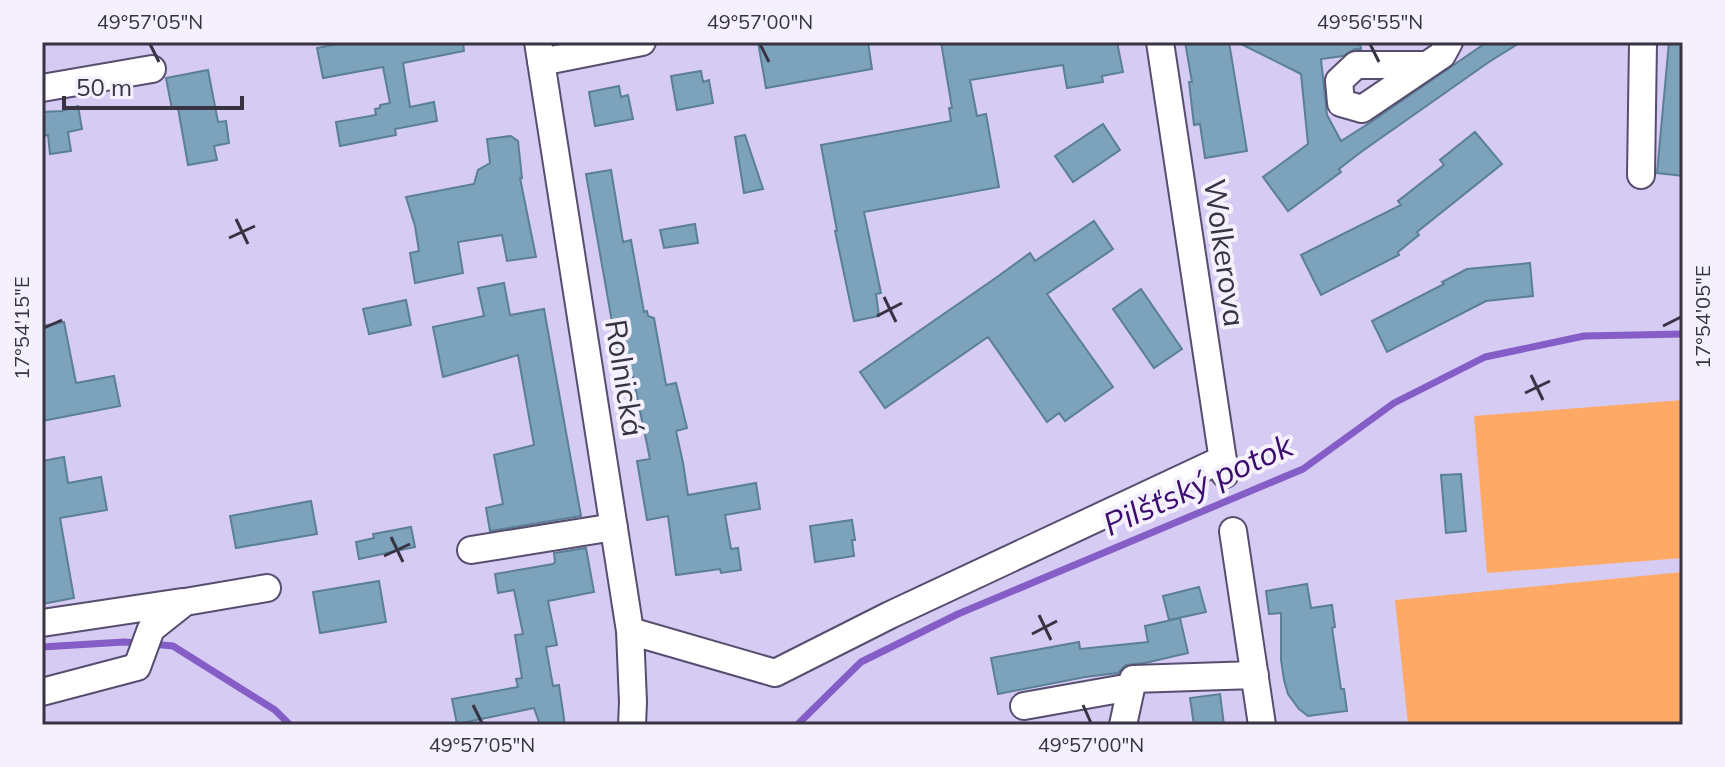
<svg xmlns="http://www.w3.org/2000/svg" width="1725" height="767" viewBox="0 0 1725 767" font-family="Mulish,sans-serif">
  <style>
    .green { fill: #feaa66 }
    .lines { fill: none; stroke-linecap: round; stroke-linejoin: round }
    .stream { stroke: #845dc6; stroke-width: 7 }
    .building { fill: #7ca2bc; stroke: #5a7f97; stroke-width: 2 }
    .minor-casing { stroke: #574d6f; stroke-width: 30 }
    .minor { stroke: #fff; stroke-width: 26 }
    .ticks { fill: none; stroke: #383343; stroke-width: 3 }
    .labels { text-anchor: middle; stroke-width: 8; stroke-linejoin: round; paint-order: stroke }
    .street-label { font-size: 30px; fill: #383343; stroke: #f4f1fd }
    .water-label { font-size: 32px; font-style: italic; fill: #3b0b6e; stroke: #f4f1fd }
    .neatline { fill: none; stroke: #383343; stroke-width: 3 }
    .ticks-label { font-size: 20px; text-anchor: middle; fill: #383343 }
  </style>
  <rect width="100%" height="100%" fill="#d6cbf3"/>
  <path class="green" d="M1683 400V558L1487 573 1474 416Z
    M1683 572V725H1408L1395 600Z"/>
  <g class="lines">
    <path class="stream" d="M152 644 173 646 275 710 290 725
      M42 647 124 642 140 643
      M797 725 861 662 958 614 1303 469 1394 403 1485 357 1584 336 1683 334"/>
  </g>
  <path class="building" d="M348 42H463L464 51 403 63 410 107 434 102 437 121 395 129 396 135 340 146 336 122 376 115 375 109 380 108V105L390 103 383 67 323 78 317 48Z
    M758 42H868L872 69 766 88Z
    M941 42H1117L1123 72 1102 76 1103 82 1067 88 1063 65 970 80 977 116 986 114 999 187 864 212 881 293 876 294 879 316 854 321 835 231H837L821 145 951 121 949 108H952Z
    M1185 42H1229L1247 151 1205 158 1200 124 1194 125 1189 82H1192Z
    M1237 42H1360L1361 49H1355L1343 56 1321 59 1327 115 1341 141 1371 122 1487 42H1521L1489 62 1361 152 1339 169 1341 172 1288 211 1263 177 1308 144 1301 74Z
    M1669 42H1683V176L1657 173Z
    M208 70 218 122 226 121 229 143 214 146 217 160 188 165 178 108 172 109 166 78Z
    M701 71 703 82 709 80 713 103 677 110 671 76Z
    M619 86 621 97 628 95 633 119 595 126 589 92Z
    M78 106 82 129 68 132 71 151 50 154 48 135 42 136V112L62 111Z
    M1103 124 1120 150 1073 182 1055 156Z
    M1475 132 1502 164 1417 232 1419 235 1398 252 1399 255 1321 295 1301 255 1401 205 1398 201 1444 165 1440 160Z
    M745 135 763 189 744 193 735 137Z
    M511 136 518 141 522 178H520L536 257 507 261 502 235 458 242 463 273 415 283 410 253 419 251 415 226 406 197 474 184 478 170 490 163 487 139Z
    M611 170 623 242 631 240 644 312 647 311 648 316 654 318 666 385 676 383 687 428 676 431 683 463 688 495 756 483 760 509 725 515 731 549 738 548 741 570 721 573 720 569 676 575 668 516 647 520 637 461 650 459 633 377 622 379 586 174Z
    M1094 221 1113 249 1047 294 1113 387 1065 421 1059 413 1047 422 988 337 885 408 860 372 997 277 1030 253 1035 261Z
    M695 224 698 243 664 248 660 230Z
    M1530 263 1533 296 1486 301 1387 352 1372 321 1444 284 1442 282 1467 269Z
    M504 283 510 315 544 309 581 516 490 531 486 508 503 504 494 455 534 445 518 355 443 377 433 327 484 316 478 288Z
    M1141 289 1182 349 1154 368 1113 309Z
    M406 300 411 325 369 334 363 309Z
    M64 322 76 383 114 376 120 406 42 421V326Z
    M64 457 68 483 101 477 107 510 60 518 74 598 42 604V461Z
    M1461 474 1466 531 1446 533 1441 475Z
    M311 501 317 534 236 548 230 516Z
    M852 520 855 540H852L854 556 815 562 810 526Z
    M411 527 415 547 359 559 356 542 374 538 373 534Z
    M586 548 594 592 548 601 557 645 546 647 553 686 559 685 565 725H540L534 708 457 724 452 699 518 687 516 679 522 678 515 635 523 634 514 590 498 593 495 574 553 564 555 562 554 553Z
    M379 581 386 622 320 633 313 592Z
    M1307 584 1311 608 1332 605 1335 627 1332 628 1341 689H1344L1347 711 1308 716 1299 709 1288 694 1284 680 1281 660V613L1269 614 1266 591Z
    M1199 587 1206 612 1169 620 1163 596Z
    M1180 618 1188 653 1145 663 1126 665 1118 673 1085 677 998 694 991 658 1079 642 1080 649 1148 642 1145 626Z
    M1220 694 1224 725H1194L1190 698Z"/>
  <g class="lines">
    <defs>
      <path id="minor" d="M538 42 630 631 633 702 632 725
        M1160 42 1225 474
        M541 62 642 42
        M1427 65H1356L1339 81 1341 103 1362 109 1442 55 1449 42
        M42 88 152 69
        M1641 175 1643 42
        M1233 531 1262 725
        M471 550 614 527
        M42 623 182 602
        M630 631 775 673 890 615 1223 459
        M42 692 137 667 151 629 185 602 267 588
        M1024 706 1131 687
        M1123 725 1133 679 1255 675"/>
    </defs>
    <use href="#minor" class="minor-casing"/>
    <use href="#minor" class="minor"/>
  </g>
  <path class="ticks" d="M150 44 159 62M760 44 769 62M1370 44 1379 62M236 219 248 244M229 238 255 226M884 297 896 322M877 316 902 303M1663 326 1681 317M44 328 62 320M1531 375 1543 400M1525 393 1550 381M391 537 403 562M384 556 410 544M1039 615 1051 640M1032 634 1057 621M473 705 482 723M1083 705 1091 723"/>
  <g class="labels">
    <g class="street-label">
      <text transform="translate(1224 253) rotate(82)" y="10">Wolkerova</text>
      <text transform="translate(624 378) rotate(81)" y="10">Rolnická</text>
    </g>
    <g class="water-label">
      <text transform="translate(1198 485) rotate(-24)" y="11">Pilšťský potok</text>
    </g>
  </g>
  <rect width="1725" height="767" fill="none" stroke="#f4f1fd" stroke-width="88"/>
  <path d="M64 96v12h178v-12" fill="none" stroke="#383343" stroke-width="4"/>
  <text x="76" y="96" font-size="24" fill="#383343" stroke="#f4f1fd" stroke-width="6" paint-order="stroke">50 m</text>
  <rect x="44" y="44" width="1637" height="679" class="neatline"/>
  <g class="ticks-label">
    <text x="150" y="29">49°57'05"N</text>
    <text x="760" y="29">49°57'00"N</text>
    <text x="1370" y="29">49°56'55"N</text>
    <text transform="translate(1703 317) rotate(-90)" y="7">17°54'05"E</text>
    <text transform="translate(22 328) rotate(-90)" y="7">17°54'15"E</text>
    <text x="482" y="752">49°57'05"N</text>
    <text x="1091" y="752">49°57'00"N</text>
  </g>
</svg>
